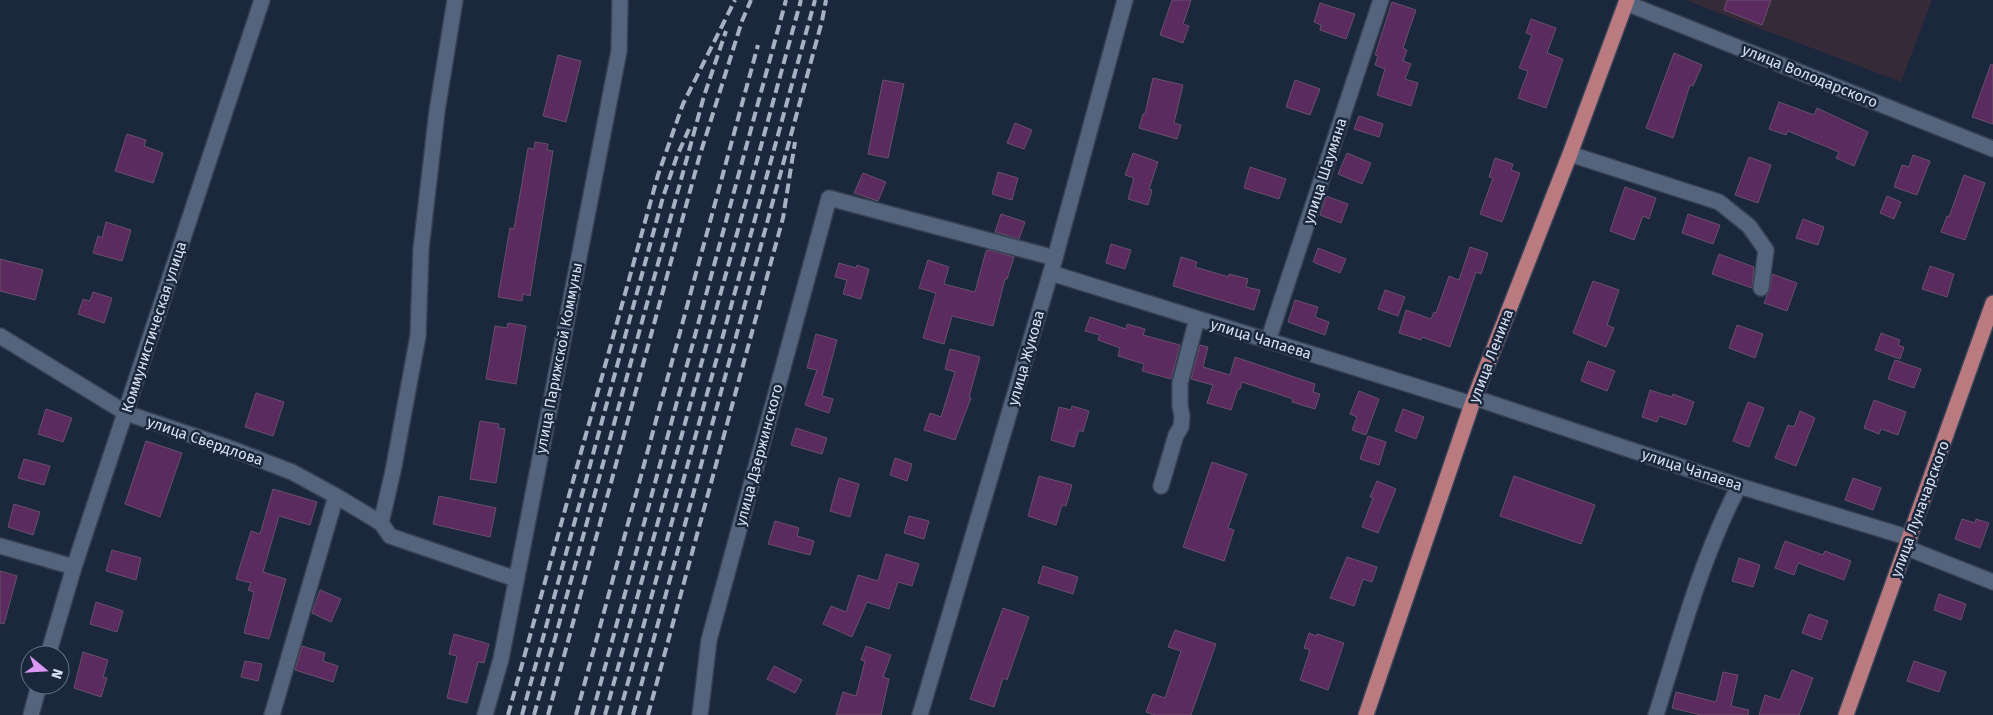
<svg xmlns="http://www.w3.org/2000/svg" width="1993" height="715" viewBox="0 0 1993 715" font-family="'Fira Sans',sans-serif">
  <style>
    .education { fill: #352a38 }
    .building { fill: #5b2a5f; stroke: #675168 }
    .lines { fill: none; stroke-linecap: round; stroke-linejoin: round }
    .minor-casing { stroke: #384154; stroke-width: 18 }
    .major-casing { stroke: #384154; stroke-width: 18 }
    .minor { stroke: #54647d; stroke-width: 15 }
    .major { stroke: #b97b80; stroke-width: 15 }
    .rail { stroke: #a7b1c2; stroke-width: 4; stroke-dasharray: 10 5; stroke-linecap: butt }
    .labels { text-anchor: middle; stroke-width: 5; stroke-linejoin: round; paint-order: stroke }
    .street-label { font-size: 15px; fill: #d8e1f0; stroke: #1a273d }
  </style>
  <rect width="100%" height="100%" fill="#1a273d"/>
  <path class="education" d="M1688 0H1932L1901 82 1688 1Z"/>
  <path class="building" d="M1172 0H1191L1183 24 1189 26 1183 43 1160 35Z
    M1727 0H1771L1762 25 1724 10Z
    M1392 2 1416 10 1403 48 1407 50 1403 61 1411 64 1405 79 1418 83 1411 106 1377 95 1385 69 1375 65 1378 56 1375 55Z
    M1320 3 1355 14 1346 39 1320 30 1321 25 1314 22Z
    M1531 19 1556 28 1547 53 1563 59 1546 108 1518 98 1528 71 1519 68 1532 35 1526 33Z
    M1674 53 1702 65 1693 86 1690 85 1673 138 1646 128Z
    M558 55 581 61 566 122 543 116Z
    M1991 64 1993 65V124L1972 117Z
    M1153 78 1183 85 1174 123 1181 125 1177 139 1139 128 1143 114H1145Z
    M883 80 904 84 888 158 868 154Z
    M1295 80 1320 89 1310 115 1286 107Z
    M1779 102 1814 115 1817 108 1868 132 1854 166 1836 158 1839 152 1788 131 1786 135 1769 129Z
    M1359 116 1383 124 1379 137 1354 129Z
    M1015 123 1032 130 1024 149 1007 143Z
    M127 134 146 140 144 146 163 153 153 183 115 171Z
    M535 142 548 144 547 150 553 151 530 296 523 294 522 301 498 297 510 228 514 229 528 148 534 149Z
    M1133 153 1158 162 1149 189 1152 190 1148 205 1128 199 1134 178 1125 175Z
    M1347 153 1371 163 1362 184 1338 174Z
    M1913 155 1930 161 1917 195 1894 187 1902 165 1909 167Z
    M1749 157 1771 165 1758 203 1735 195Z
    M1495 158 1513 164 1511 170 1520 173 1502 222 1480 214 1493 178 1489 177Z
    M1250 167 1286 179 1279 199 1244 188Z
    M998 172 1018 178 1012 200 992 194Z
    M863 173 886 182 878 201 854 193Z
    M1964 175 1985 183 1965 240 1941 232 1947 216 1949 217Z
    M1625 187 1656 198 1649 219 1643 216 1634 240 1610 231Z
    M1326 196 1348 204 1341 223 1320 215Z
    M1887 196 1901 202 1894 219 1880 213Z
    M1001 214 1025 222 1019 239 995 232Z
    M1688 214 1720 225 1713 244 1682 233Z
    M1803 219 1824 227 1818 245 1796 238Z
    M106 222 131 230 122 261 93 253 98 236 102 238Z
    M1111 244 1131 250 1125 269 1106 263Z
    M1470 247 1488 253 1481 274 1476 272 1450 347 1422 337 1421 340 1399 333 1406 310 1431 319 1434 312 1436 313 1449 276 1459 280Z
    M1318 248 1346 259 1340 273 1313 262Z
    M989 250 1014 257 1007 279H1005L993 326 952 316 944 344 923 338 936 293 919 288 928 260 949 267 944 284 975 292 986 251Z
    M1719 254 1754 267 1752 288 1712 274Z
    M1181 257 1197 262 1195 267 1229 277V274L1248 279 1246 287 1260 290 1254 310 1173 286Z
    M0 259 43 270 35 300 0 291Z
    M839 263 856 268 857 265 869 269 861 299 843 294 847 280 835 277Z
    M1930 266 1954 274 1947 297 1922 289Z
    M1772 274 1797 283 1787 311 1764 303 1770 289Z
    M1593 281 1619 290 1607 325 1614 328 1606 347 1573 333Z
    M1385 290 1405 297 1398 316 1378 309Z
    M93 292 112 298 104 323 78 314 83 299 90 301Z
    M1295 300 1318 307 1315 317 1329 322 1325 335 1288 322Z
    M1090 317 1126 329 1127 324 1145 329 1143 335 1180 345 1171 379 1142 371 1144 364 1118 356 1120 348 1098 340 1100 335 1085 331Z
    M508 323 526 326 516 384 486 379 495 326 507 328Z
    M1737 325 1763 334 1755 358 1729 348Z
    M1881 333 1900 340 1898 345 1904 347 1900 359 1875 350Z
    M816 334 837 340 822 396 833 399 829 413 805 405 817 370 807 368Z
    M1200 345 1208 347 1203 367 1230 375 1235 357 1315 384 1313 392 1320 394 1315 409 1292 402 1293 399 1242 382 1240 389H1238L1231 410 1207 403 1213 385 1191 379Z
    M950 349 980 357 969 397 971 398 955 440 924 430 930 413 941 417 955 372 945 369Z
    M1895 360 1921 369 1914 388 1888 379Z
    M1588 361 1615 371 1607 391 1581 381Z
    M1650 390 1672 397 1673 394 1694 402 1686 425 1659 416 1657 422 1642 417Z
    M1359 391 1379 399 1366 435 1352 430 1357 417 1350 414Z
    M256 393 284 402 273 436 245 427Z
    M1874 400 1906 412 1898 435 1881 429 1879 434 1864 428Z
    M1748 402 1764 408 1749 447 1733 441Z
    M1072 406 1089 411 1083 432 1079 430 1074 447 1051 440 1059 407 1071 410Z
    M46 409 72 418 63 442 38 434Z
    M1403 409 1424 417 1416 439 1395 431Z
    M1800 411 1815 418 1796 466 1775 458 1788 425 1794 427Z
    M480 421 499 424 498 428 505 429 496 483 470 479Z
    M796 428 827 438 822 454 791 445Z
    M1368 436 1386 442 1379 465 1360 459Z
    M146 441 182 453 160 517 125 504Z
    M895 458 912 464 907 481 890 475Z
    M24 459 50 466 44 485 18 478Z
    M1212 462 1247 474 1228 528 1234 530 1224 561 1183 547Z
    M1039 476 1072 485 1066 506 1062 505 1056 525 1028 516Z
    M1514 476 1595 505 1581 544 1500 516Z
    M839 478 859 484 850 517 830 511Z
    M1853 478 1881 488 1873 510 1845 500Z
    M1377 481 1396 489 1378 533 1362 527 1373 498 1370 497Z
    M273 489 317 502 310 525 279 516 263 572 286 579 269 639 244 633 254 592 248 590 251 583 236 579 251 531 260 534Z
    M439 496 496 508 490 537 433 524Z
    M14 504 40 512 33 535 8 527Z
    M909 516 929 521 924 539 904 533Z
    M1962 519 1975 523 1976 519 1989 523 1980 548 1955 539Z
    M775 521 799 528 797 536 814 541 810 555 768 544Z
    M1785 541 1823 555 1825 551 1851 561 1844 580 1798 563 1794 575 1775 568Z
    M112 550 141 558 136 580 106 571Z
    M886 554 919 564 912 586 898 582 889 609 867 602 852 637 823 624 831 606 846 612 858 575 878 581Z
    M1347 557 1377 567 1372 582 1363 579 1354 606 1330 598Z
    M1739 558 1760 565 1753 587 1732 581Z
    M1043 566 1078 577 1073 594 1038 583Z
    M0 571 17 576 4 624 0 623Z
    M320 590 341 599 331 622 312 613Z
    M1939 594 1966 604 1961 620 1934 610Z
    M96 602 123 611 117 632 90 624Z
    M1003 608 1029 617 1007 680 1003 678 994 707 970 699Z
    M1809 614 1828 621 1821 640 1802 633Z
    M1175 630 1216 644 1191 715H1155L1146 712 1153 694 1165 698 1181 651 1168 647Z
    M1309 633 1316 636 1317 634 1344 643 1328 690 1300 680 1310 650 1304 648Z
    M454 634 489 644 484 663 478 662 467 703 447 698 457 656 449 654Z
    M302 646 325 653 323 661 338 666 333 682 295 670Z
    M866 646 891 655 883 677 889 679 881 715H836L843 692 856 696 865 661 861 660Z
    M83 652 108 660 103 677 107 678 101 697 74 688Z
    M245 661 262 664 258 681 241 677Z
    M1914 661 1946 672 1939 692 1907 681Z
    M774 666 802 680 795 693 767 679Z
    M1792 670 1813 678 1799 715H1759L1765 695 1780 700Z
    M1723 672 1738 675 1731 706 1749 710 1748 715H1701L1672 708 1676 692 1716 702Z"/>
  <g class="lines">
    <defs>
      <path id="minor" d="M1626 3 1993 149
        M1570 154 1719 202 1749 226 1766 250 1761 288
        M1051 273 1472 404
        M0 336 126 413 224 446 292 472 336 496 381 523 390 536 516 579
        M1268 341 1381 0
        M1475 398 1739 486 1910 538
        M1161 486 1176 435 1181 427 1182 416 1180 406V383L1197 319
        M381 523 393 471 418 336 421 249 437 111 455 0
        M0 546 74 567
        M1907 548 1993 582
        M48 655 74 567 262 0
        M31 715 39 685
        M272 715 336 496
        M485 715 501 659 619 51 620 0
        M700 715 709 640 829 198 1055 258
        M920 715 1055 258 1125 0
        M1656 715C1680 639 1702 556 1739 486"/>
      <path id="major" d="M1366 715 1472 404 1570 154 1627 0
        M1846 715 1993 303"/>
    </defs>
    <use href="#minor" class="minor-casing"/>
    <use href="#major" class="major-casing"/>
    <use href="#minor" class="minor"/>
    <use href="#major" class="major"/>
    <path class="rail" d="M508 715 658 175 683 104 735 0
      M522 715 663 197 677 156 689 129
      M534 715 704 96 726 31
      M548 715 699 158 742 21 751 0
      M576 715 758 45
      M592 715 786 0
      M605 715 801 0
      M619 715 815 0
      M633 715 822 21 826 0
      M648 715 783 218 795 142"/>
  </g>
  <g class="labels">
    <g class="street-label">
      <text transform="translate(1810 76) rotate(22)" y="5">улица Володарского</text>
      <text transform="translate(1325 171) rotate(-72)" y="5">улица Шаумяна</text>
      <text transform="translate(154 327) rotate(-72)" y="5">Коммунистическая улица</text>
      <text transform="translate(1261 339) rotate(17)" y="5">улица Чапаева</text>
      <text transform="translate(1491 356) rotate(-69)" y="5">улица Ленина</text>
      <text transform="translate(559 358) rotate(-79)" y="5">улица Парижской Коммуны</text>
      <text transform="translate(1026 358) rotate(-74)" y="5">улица Жукова</text>
      <text transform="translate(205 441) rotate(19)" y="5">улица Свердлова</text>
      <text transform="translate(759 455) rotate(-75)" y="5">улица Дзержинского</text>
      <text transform="translate(1692 470) rotate(18)" y="5">улица Чапаева</text>
      <text transform="translate(1920 509) rotate(-70)" y="5">улица Луначарского</text>
    </g>
  </g>
  <g transform="translate(45 670) rotate(108)"><circle r="24" fill="#1a273d" stroke="#667185"/>
  <path d="M0-4L9 19L0 12L-9 19Z" fill="#db99f5"/>
  <text y="-8" font-size="14" font-weight="bold" text-anchor="middle" fill="#d8e1f0">N</text>
  </g>
</svg>
